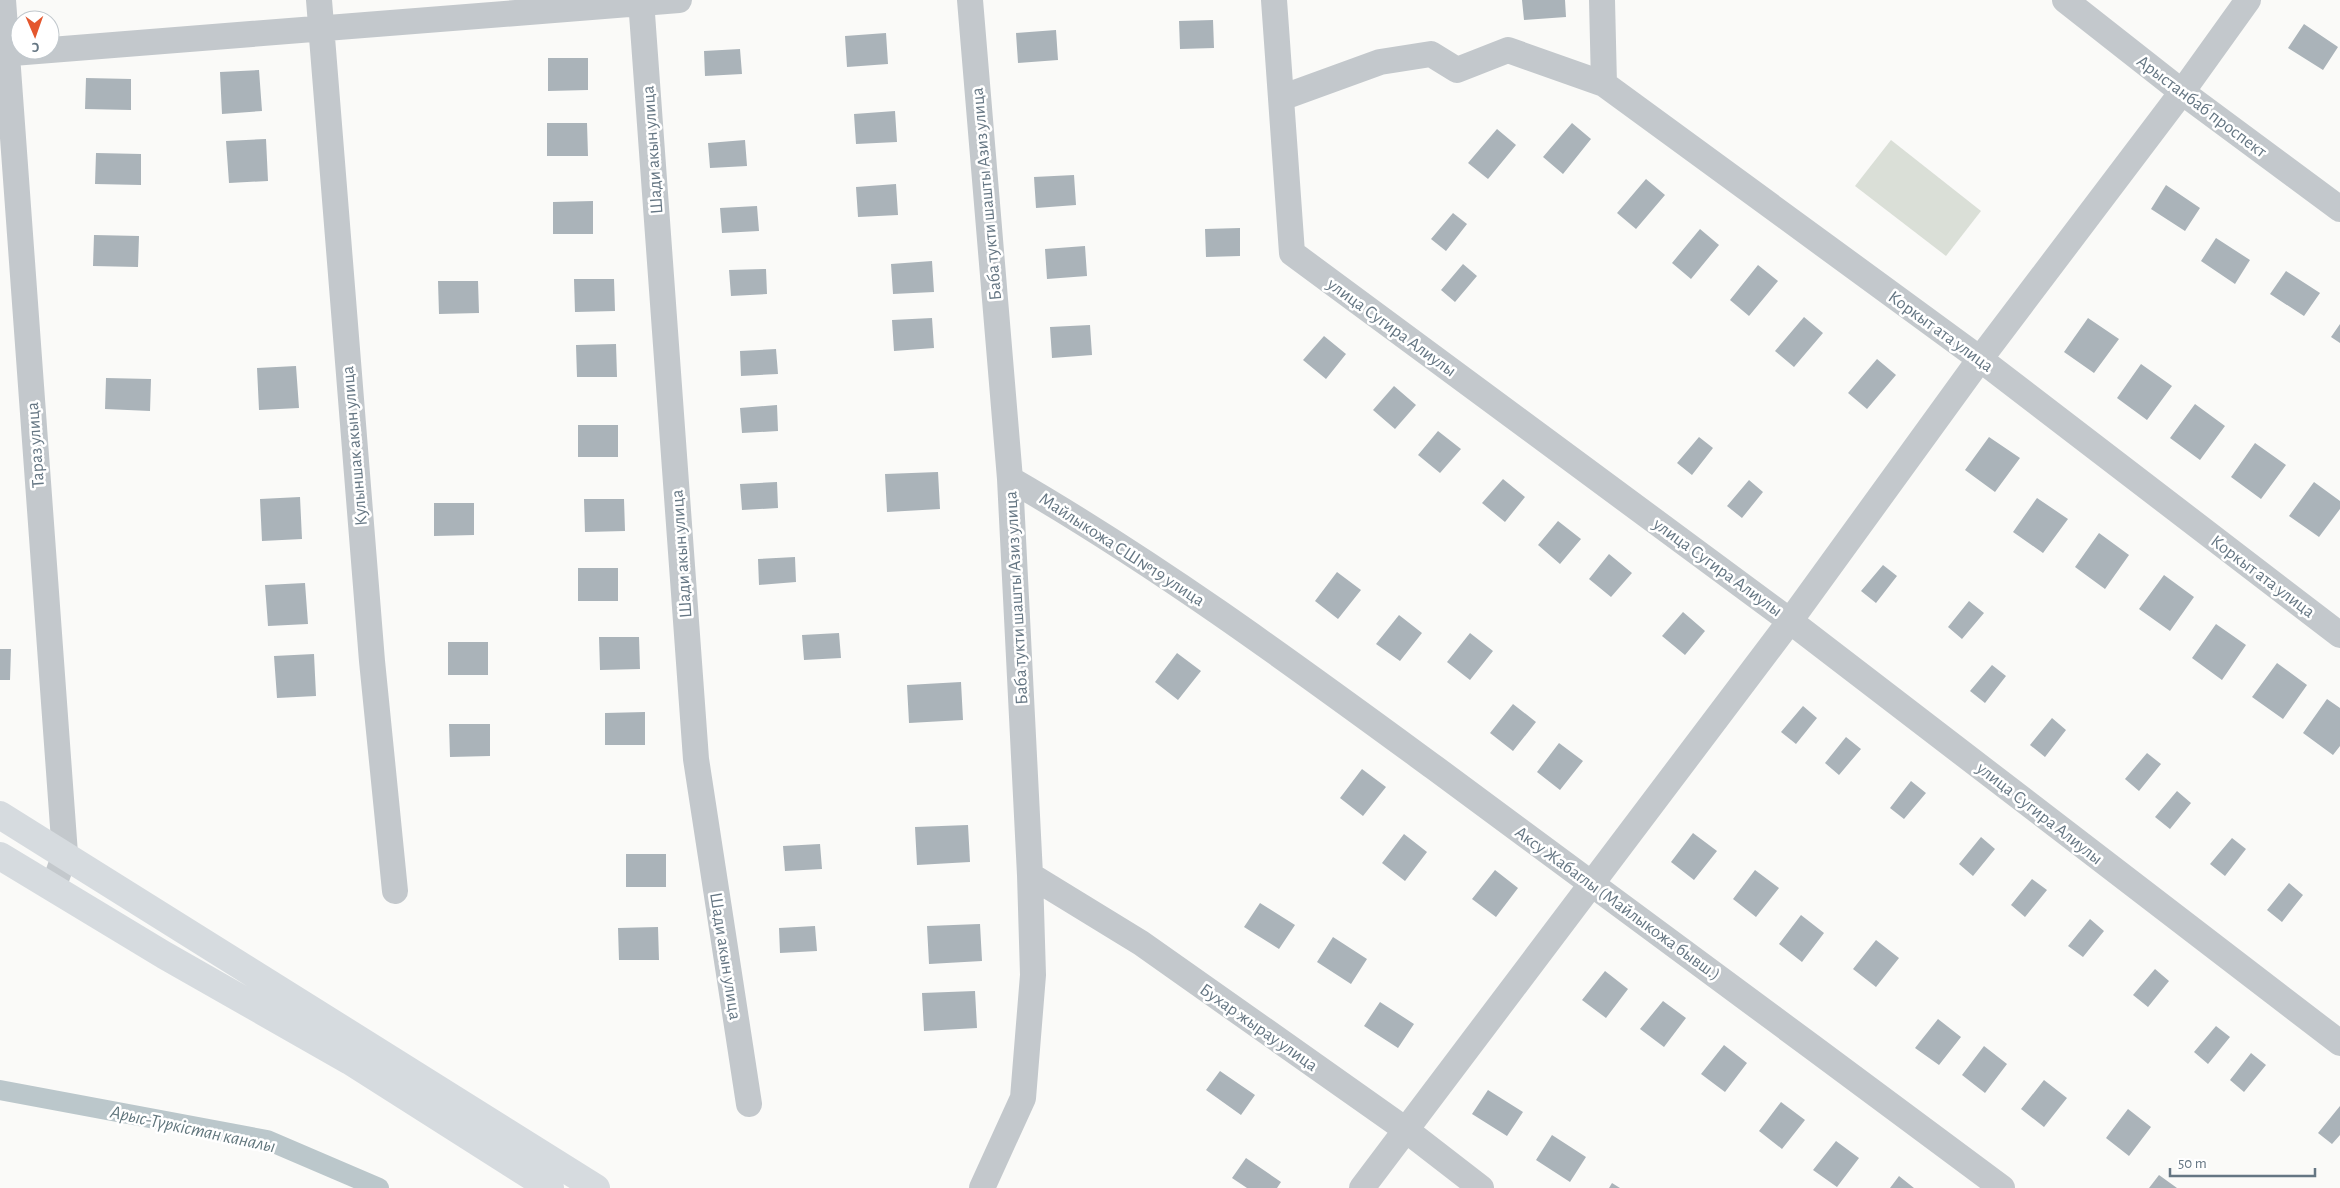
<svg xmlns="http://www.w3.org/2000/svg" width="2340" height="1188" viewBox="0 0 2340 1188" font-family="'Alegreya Sans',sans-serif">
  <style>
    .green { fill: #dadfd7 }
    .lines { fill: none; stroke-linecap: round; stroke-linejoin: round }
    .canal { stroke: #bbc7cb; stroke-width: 20 }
    .building { fill: #aab3b9 }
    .minor { stroke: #c3c8cc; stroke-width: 26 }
    .highway { stroke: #d6dbdf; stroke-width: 28 }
    .labels { text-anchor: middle; stroke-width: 5; stroke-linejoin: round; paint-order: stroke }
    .street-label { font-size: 18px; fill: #657683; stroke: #fff }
    .water-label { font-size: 19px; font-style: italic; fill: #60757c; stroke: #fff }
  </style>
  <rect width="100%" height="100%" fill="#fafaf8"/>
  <path class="green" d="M1891 140 1981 211 1946 256 1855 186Z"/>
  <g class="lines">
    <path class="canal" d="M0 1090 267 1140 379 1188"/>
  </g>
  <path class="building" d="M1522 0H1565L1566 17 1524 20Z
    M1213 20 1214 48 1180 49 1179 21Z
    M2304 24 2338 47 2323 70 2288 48Z
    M1056 30 1058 60 1018 63 1016 33Z
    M886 33 888 64 847 67 845 36Z
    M740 49 742 74 705 76 704 51Z
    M548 58H588V90L548 91Z
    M259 70 262 111 222 114 220 72Z
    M86 78 131 79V110L85 109Z
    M895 111 897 142 856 144 854 114Z
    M547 123H587L588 156H547Z
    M1572 123 1591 139 1563 174 1543 157Z
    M1497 129 1516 145 1488 179 1468 163Z
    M266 139 268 181 229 183 226 141Z
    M745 140 747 166 710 168 708 143Z
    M96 153 141 154V185L95 184Z
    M1074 175 1076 205 1036 208 1034 177Z
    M1646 179 1665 195 1636 229 1617 213Z
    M896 184 898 215 858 217 856 187Z
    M2166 185 2200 208 2185 231 2151 209Z
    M593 201V234H553V202Z
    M757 206 759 231 722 233 720 208Z
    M1453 213 1467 224 1446 251 1431 239Z
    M1240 228V256L1206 257 1205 229Z
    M1700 229 1719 245 1691 279 1672 263Z
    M94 235 139 236 138 267 93 266Z
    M2216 238 2250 260 2235 284 2201 261Z
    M1085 246 1087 276 1047 279 1045 249Z
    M932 261 934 292 893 294 891 264Z
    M1463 264 1477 276 1455 302 1441 290Z
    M1758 265 1778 281 1749 316 1730 300Z
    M766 269 767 294 731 296 729 270Z
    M2286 271 2320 293 2304 316 2270 294Z
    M574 279H614L615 311 575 312Z
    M438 281H478L479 313 439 314Z
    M1804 317 1823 333 1794 367 1775 351Z
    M932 318 934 348 894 351 892 320Z
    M2088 318 2119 339 2094 373 2064 352Z
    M2340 324V343L2331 337Z
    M1090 325 1092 355 1052 358 1050 327Z
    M1324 336 1346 354 1326 379 1303 360Z
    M616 344 617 377H577L576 345Z
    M776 349 778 374 741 376 740 351Z
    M1877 359 1896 375 1867 409 1848 393Z
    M2141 364 2172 386 2147 420 2117 398Z
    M296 366 299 408 259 410 257 368Z
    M106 378 151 379 150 411 105 409Z
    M1394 386 1416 405 1395 429 1373 410Z
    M2195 404 2225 426 2200 460 2170 438Z
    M777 405 778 431 742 433 740 408Z
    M578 425H618V457H578Z
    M1438 431 1461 449 1440 473 1418 455Z
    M1699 437 1713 448 1692 475 1677 463Z
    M1989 437 2020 458 1995 492 1965 470Z
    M2255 443 2286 465 2261 499 2231 477Z
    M938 472 940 509 887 512 885 474Z
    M1503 479 1525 497 1505 522 1482 503Z
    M1749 480 1763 492 1742 518 1727 506Z
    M777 482 778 508 742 510 740 484Z
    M2314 482 2340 501V509L2319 537 2289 516Z
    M300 497 302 539 262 541 260 499Z
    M2037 498 2068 519 2043 553 2013 532Z
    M584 499H624L625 531 585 532Z
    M434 503H474V535L434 536Z
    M1558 521 1581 539 1560 564 1538 545Z
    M2099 533 2129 555 2105 589 2075 567Z
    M1609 554 1632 573 1611 597 1589 579Z
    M795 557 796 582 759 585 758 559Z
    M1883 565 1897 576 1876 603 1861 591Z
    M578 568H618V601H578Z
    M1337 572 1361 590 1338 619 1315 601Z
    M2164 575 2194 597 2170 631 2139 609Z
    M305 583 308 624 268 626 265 585Z
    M1969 601 1984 613 1962 639 1948 627Z
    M1683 612 1705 631 1685 655 1662 636Z
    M1399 615 1422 633 1400 661 1376 644Z
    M2216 624 2246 645 2222 680 2192 658Z
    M839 633 841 658 804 660 802 635Z
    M1470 633 1493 651 1470 680 1447 662Z
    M599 637H639L640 669 600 670Z
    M448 642H488V675H448Z
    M0 649H11L10 680H0Z
    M1177 653 1201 671 1178 700 1155 682Z
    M314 654 316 696 277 698 274 656Z
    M2277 663 2307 685 2283 719 2252 697Z
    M1992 665 2006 676 1985 703 1970 691Z
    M961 682 963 720 909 723 907 685Z
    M2327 699 2340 708V746L2333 755 2303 733Z
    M1513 704 1536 722 1513 751 1490 733Z
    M1803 706 1817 718 1796 744 1781 732Z
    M645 712V745H605V713Z
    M2052 718 2066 730 2045 757 2030 745Z
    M449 724H490V756L450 757Z
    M1846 737 1861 749 1839 775 1825 763Z
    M1559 743 1583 761 1560 790 1537 772Z
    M2147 753 2161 764 2139 791 2125 779Z
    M1362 769 1386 787 1363 816 1340 798Z
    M1911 781 1926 793 1904 819 1890 808Z
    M2177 791 2191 803 2170 829 2155 817Z
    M968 825 970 862 917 865 915 827Z
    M1693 833 1717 851 1694 880 1671 862Z
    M1404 834 1427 852 1405 881 1382 863Z
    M1981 837 1995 849 1973 876 1959 864Z
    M2232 838 2246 849 2225 876 2210 864Z
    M820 844 822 869 785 871 783 846Z
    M626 854H666V887H626Z
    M1495 870 1518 888 1496 917 1472 899Z
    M1755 870 1779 888 1756 917 1733 899Z
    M2032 879 2047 890 2025 917 2011 905Z
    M2289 883 2303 895 2282 922 2267 910Z
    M1260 903 1295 925 1279 949 1244 927Z
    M1801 915 1824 933 1802 962 1779 944Z
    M2090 919 2104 931 2083 957 2068 946Z
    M980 924 982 961 929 964 927 926Z
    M815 926 817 951 780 953 779 928Z
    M658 927 659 960H619L618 928Z
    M1333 937 1367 959 1351 984 1317 962Z
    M1876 940 1899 958 1876 987 1853 969Z
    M2155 969 2169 981 2148 1007 2133 995Z
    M1605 971 1628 989 1606 1018 1582 1000Z
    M975 991 977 1028 924 1031 922 993Z
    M1663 1001 1686 1018 1664 1047 1640 1029Z
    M1380 1002 1414 1024 1398 1048 1364 1026Z
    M1938 1019 1961 1037 1939 1065 1915 1048Z
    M2216 1026 2230 1037 2208 1064 2194 1052Z
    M1724 1045 1747 1063 1725 1092 1701 1074Z
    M1984 1046 2007 1064 1985 1093 1962 1075Z
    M2251 1053 2266 1065 2244 1092 2230 1080Z
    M1220 1071 1255 1095 1241 1115 1206 1090Z
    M2044 1080 2067 1098 2044 1127 2021 1109Z
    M1488 1090 1523 1112 1507 1136 1472 1114Z
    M1781 1102 1805 1120 1782 1149 1759 1131Z
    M2340 1106V1135L2332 1144 2318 1133Z
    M2128 1109 2151 1127 2129 1156 2106 1138Z
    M1552 1135 1586 1157 1570 1182 1536 1160Z
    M1836 1141 1859 1158 1837 1187 1813 1170Z
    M1246 1158 1281 1182 1277 1188H1247L1232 1178Z
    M2159 1175 2177 1188H2149Z
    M1899 1176 1914 1188H1890Z
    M1612 1183 1620 1188H1609Z"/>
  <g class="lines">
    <path class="minor" d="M3 0 65 854 53 888
      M319 0 372 661 395 891
      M641 0 696 759 749 1104
      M970 0 1010 479 1030 875 1033 975 1023 1098 982 1188
      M1274 0 1292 253 1790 621 2340 1043
      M1602 0 1604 84 1980 359 2340 635
      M2065 0 2182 92 2340 209
      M0 54 679 0
      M1281 98 1380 62 1431 54 1457 70 1508 50 1604 84
      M1010 479C1159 565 1297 667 1435 768 1625 907 1813 1048 2002 1188
      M1030 875 1141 943 1406 1130 1481 1188
      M1362 1188 1790 621 1980 359 2182 92 2248 0"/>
    <path class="highway" d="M0 815 596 1188
      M0 856 164 955 350 1061 550 1188"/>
  </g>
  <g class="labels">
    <g class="street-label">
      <text transform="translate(2202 106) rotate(37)" y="6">Арыстанбаб проспект</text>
      <text transform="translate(652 150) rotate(-94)" y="6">Шади акын улица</text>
      <text transform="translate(986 194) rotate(-95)" y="6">Баба тукти шашты Азиз улица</text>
      <text transform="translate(1392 327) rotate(36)" y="6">улица Сугира Алиулы</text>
      <text transform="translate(1941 331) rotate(36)" y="6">Коркыт ата улица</text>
      <text transform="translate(35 445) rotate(-94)" y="6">Тараз улица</text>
      <text transform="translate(354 446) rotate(-95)" y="6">Кулыншак акын улица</text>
      <text transform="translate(1122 549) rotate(33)" y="6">Майлыкожа СШ№19 улица</text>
      <text transform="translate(681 554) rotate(-94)" y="6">Шади акын улица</text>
      <text transform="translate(1718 567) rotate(36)" y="6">улица Сугира Алиулы</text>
      <text transform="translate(2263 576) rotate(37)" y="6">Коркыт ата улица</text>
      <text transform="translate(1016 598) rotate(-93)" y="6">Баба тукти шашты Азиз улица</text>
      <text transform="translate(2040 813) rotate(38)" y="6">улица Сугира Алиулы</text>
      <text transform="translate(1618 903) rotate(36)" y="6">Аксу Жабаглы (Майлыкожа бывш.)</text>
      <text transform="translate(726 956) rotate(81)" y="6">Шади акын улица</text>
      <text transform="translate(1259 1027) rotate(35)" y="6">Бухар жырау улица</text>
    </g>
    <g class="water-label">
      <text transform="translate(193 1128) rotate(12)" y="7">Арыс-Түркістан каналы</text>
    </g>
  </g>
  <g transform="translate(35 35) rotate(178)"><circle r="24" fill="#ffffff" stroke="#c1c8cd"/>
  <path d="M0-4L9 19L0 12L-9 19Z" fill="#e4572e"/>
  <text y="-8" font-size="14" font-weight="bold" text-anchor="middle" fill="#657683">С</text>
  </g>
  <path d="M2170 1168v8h145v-8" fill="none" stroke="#657683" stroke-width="2.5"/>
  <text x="2178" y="1168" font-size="15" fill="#657683" stroke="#ffffff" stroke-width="4" paint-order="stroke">50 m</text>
</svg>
